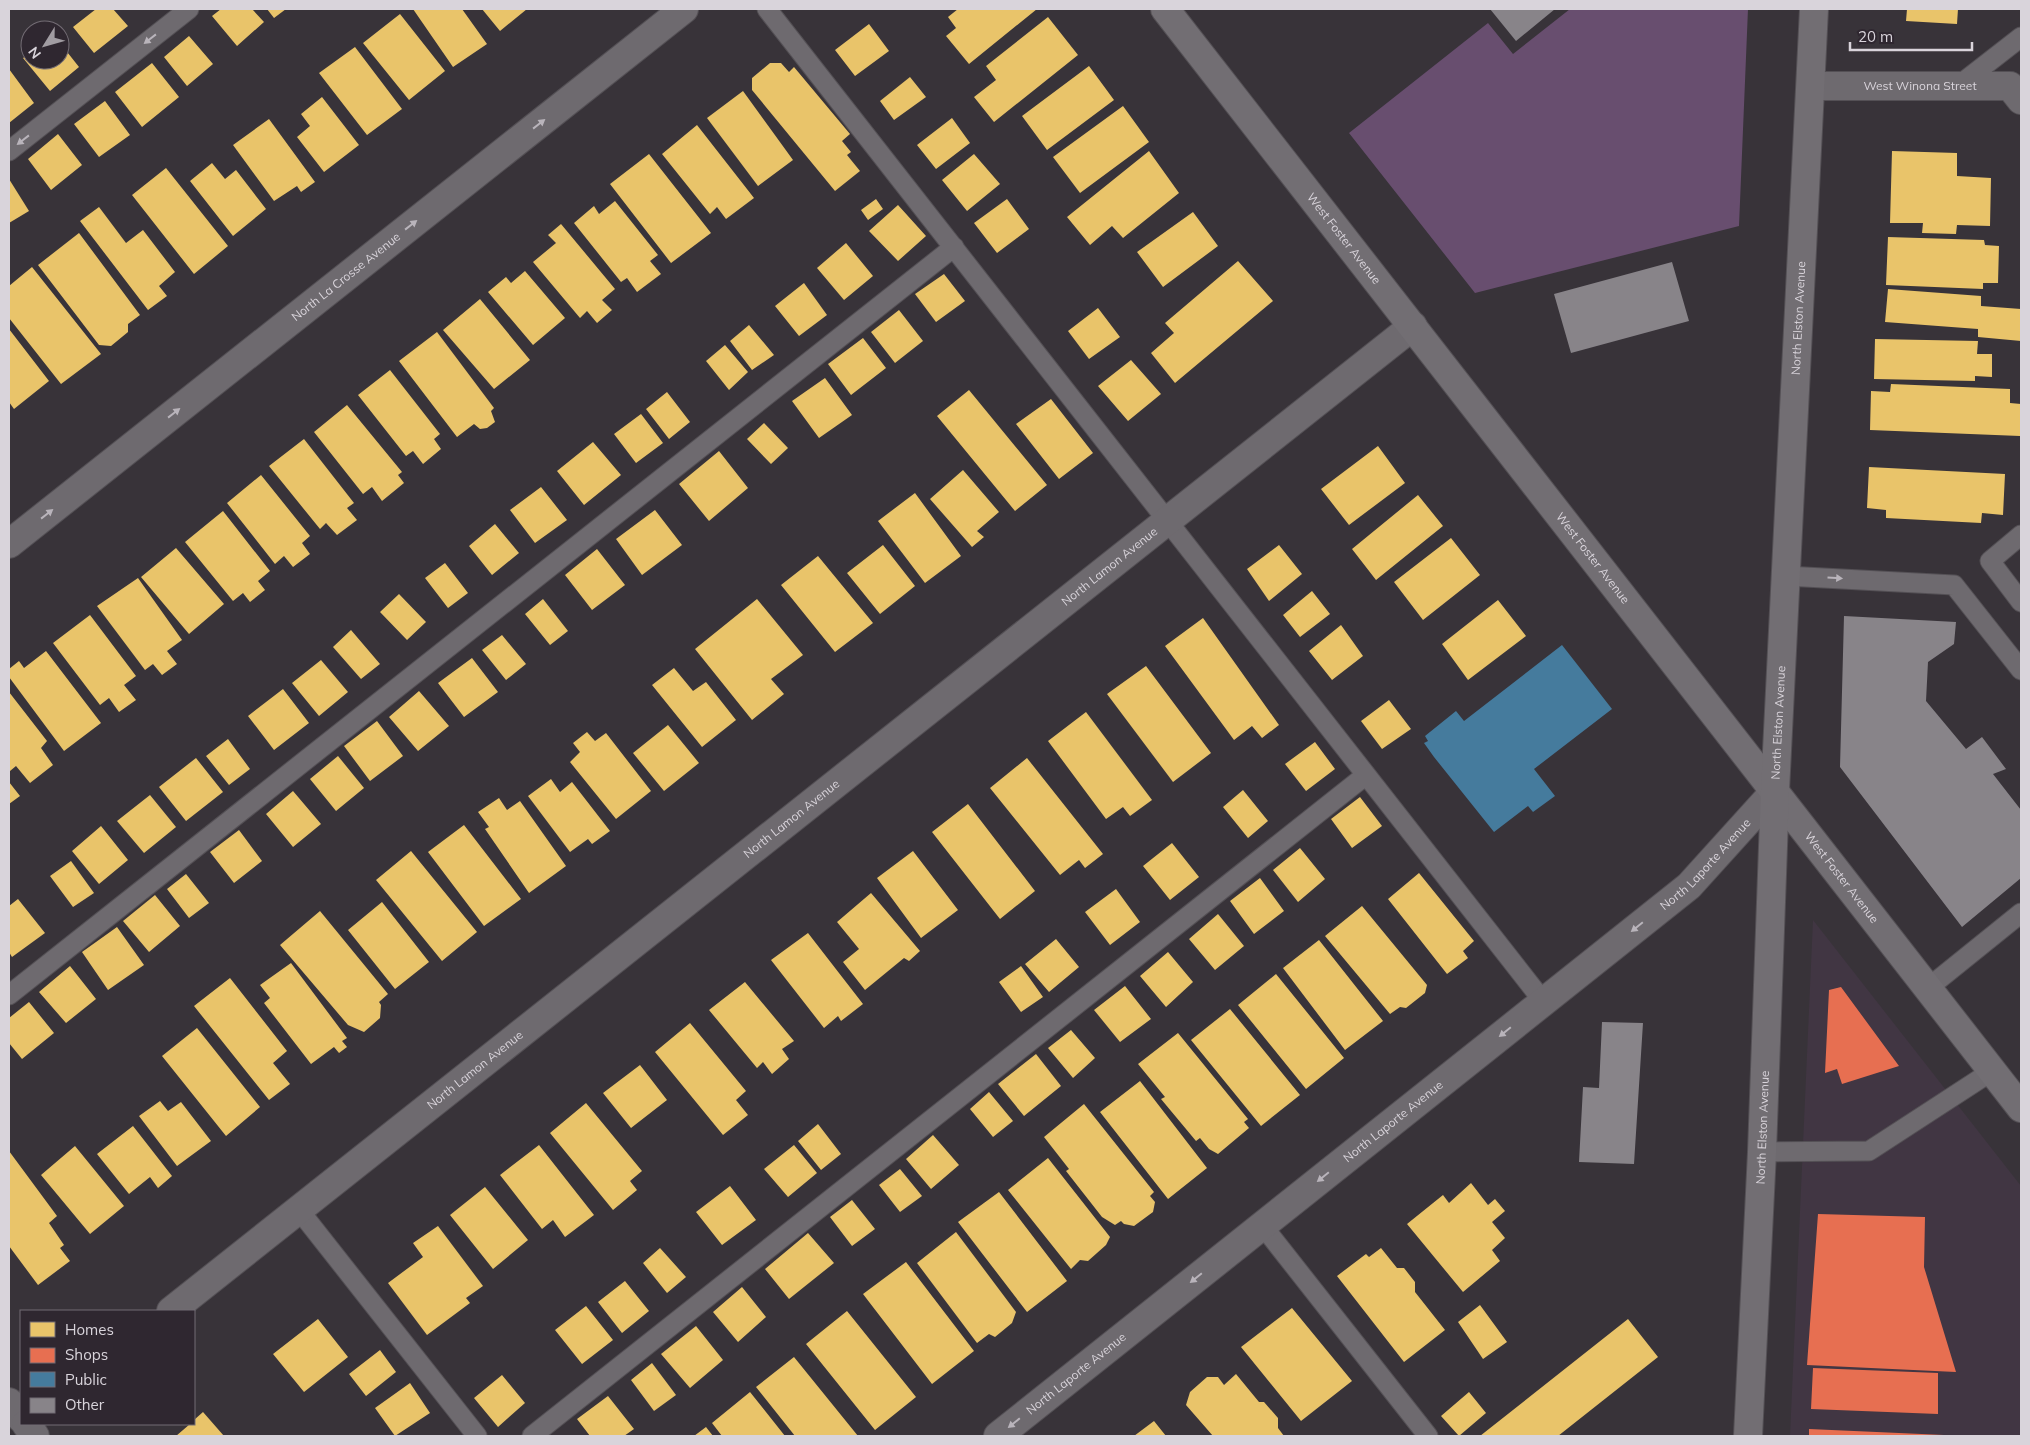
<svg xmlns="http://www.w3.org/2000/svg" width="2030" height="1445" viewBox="0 0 2030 1445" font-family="Mulish,sans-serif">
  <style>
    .built { fill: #413643 }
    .green { fill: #684e6f }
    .homes { fill: #e9c46a }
    .shops { fill: #e76f51 }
    .public { fill: #457b9d }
    .building { fill: #888489 }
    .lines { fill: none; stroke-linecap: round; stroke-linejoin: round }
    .lane-casing { stroke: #545055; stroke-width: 21 }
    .street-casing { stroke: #545055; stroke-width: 30 }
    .secondary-casing { stroke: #545055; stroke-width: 30 }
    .lane { stroke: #6e6a6f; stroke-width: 19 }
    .street { stroke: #6e6a6f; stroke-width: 28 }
    .secondary { stroke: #726e73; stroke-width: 28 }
    .oneway { fill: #b9b4bb }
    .labels { text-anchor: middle; stroke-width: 5; stroke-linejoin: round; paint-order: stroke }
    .street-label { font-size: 12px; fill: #d9d4db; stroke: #2f2730 }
  </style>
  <rect width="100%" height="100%" fill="#383339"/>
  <path class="built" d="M1813 920 2021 1186V1436H1790Z"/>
  <path class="green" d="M1570 9H1748L1739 226 1475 293 1349 133 1488 23 1513 54Z"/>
  <path class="homes" d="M96 9H113L128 26 94 53 73 27Z
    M221 9H252L264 22 237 46 212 16Z
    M267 9H286L274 18Z
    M413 9H462L487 44 453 67Z
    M482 9H527L500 31Z
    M958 9H1037L969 64 946 36 956 28 948 17Z
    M1907 9H1958L1957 24 1906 21Z
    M400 14 445 71 409 100 363 43Z
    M1048 17 1078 55 994 122 974 97 996 80 986 66Z
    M869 24 889 51 855 76 835 50Z
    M189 36 213 64 187 86 164 57Z
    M60 43 79 67 50 91 23 58 30 53V60H60Z
    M355 47 402 109 367 135 319 73Z
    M152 63 179 97 142 127 115 92Z
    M770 63H781L789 72 794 67 850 134 842 141 851 152 847 155 860 171 835 191 752 90V78Z
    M1089 66 1114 100 1047 150 1022 116Z
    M9 69 34 103 9 123Z
    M910 77 926 97 894 120 880 101Z
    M743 91 793 160 758 186 707 118Z
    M322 97 359 145 324 172 297 137 310 126 301 114Z
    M105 101 130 135 99 157 74 124Z
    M1123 106 1149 142 1080 193 1053 157Z
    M952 118 970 143 936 169 917 145Z
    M269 119 315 182 301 192 297 186 274 201 233 145Z
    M697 125 754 198 726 219 717 207 710 214 662 154Z
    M58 134 82 165 51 190 28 159Z
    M1149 151 1179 193 1123 238 1112 226 1090 245 1067 217Z
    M1892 151 1957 153V176L1991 178 1990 226 1957 225 1956 234 1922 233 1923 223H1890Z
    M649 154 711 233 671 263 610 184Z
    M974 154 1000 184 967 211 942 180Z
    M212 163 225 179 236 170 266 209 233 236 190 181Z
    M166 168 228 246 194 274 132 195Z
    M9 179 29 211 9 223Z
    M876 199 883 209 868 220 861 210Z
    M1007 199 1029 229 997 253 974 223Z
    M615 201 658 255 650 261 661 274 637 292 627 278 621 282 574 223 594 206 599 214Z
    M898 205 926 236 898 261 869 231Z
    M99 207 126 243 143 230 175 272 159 286 167 296 148 310 80 221Z
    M1193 212 1218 246 1163 287 1137 252Z
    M561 224 615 289 602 300 612 310 597 323 587 311 580 318 533 262 556 243 548 235Z
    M79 233 140 315 128 324V332L111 346 99 345 38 265Z
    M1888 237 1984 240 1985 245 1999 246 1998 283H1983V289L1886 285Z
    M846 243 873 276 844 300 817 268Z
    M1238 261 1273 301 1175 383 1151 353 1174 333 1165 323Z
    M32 267 101 354 61 384 9 318V286Z
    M525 271 565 318 533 345 488 292 506 277 511 283Z
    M944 274 965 301 936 322 915 294Z
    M804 283 827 315 799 336 775 306Z
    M1888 289 1981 296V306L2021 309V341L1978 337V329L1885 322Z
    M480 299 530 360 494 389 443 330Z
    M1098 308 1120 337 1089 359 1068 331Z
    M899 310 923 341 895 363 871 332Z
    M749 325 774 355 752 370 730 341Z
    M9 329 49 381 14 409 9 402Z
    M437 332 494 408 491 411 495 422 487 428 480 429 474 424 457 437 399 361Z
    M863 338 886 368 851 395 828 364Z
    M1875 339 1978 341 1977 354H1992V377L1975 376V381L1874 379Z
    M725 345 748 372 729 390 706 361Z
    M1131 360 1161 394 1128 421 1098 386Z
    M390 370 440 434 434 439 441 449 423 464 413 451 406 456 358 395Z
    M825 378 852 415 819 438 792 401Z
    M1891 384 2010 389V403L2021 404 2020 436 1870 430 1871 391 1890 392Z
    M969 390 1047 485 1015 511 937 416Z
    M667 392 690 422 669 439 646 409Z
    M1051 399 1093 453 1059 479 1016 424Z
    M347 405 402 472 398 475 404 483 382 501 372 487 363 494 314 432Z
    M641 414 663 443 636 463 614 434Z
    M764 423 788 448 771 464 747 439Z
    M304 439 354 503 347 508 357 520 337 535 326 523 320 529 269 466Z
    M593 442 621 475 584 505 557 471Z
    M1378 446 1405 483 1349 525 1321 489Z
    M719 451 748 488 709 521 679 484Z
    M1869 467 2005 474 2003 515 1982 513 1981 523 1886 518V510L1867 508Z
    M963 470 999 512 977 531 984 537 972 547 930 499Z
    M261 475 310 536 302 543 310 554 293 567 284 556 275 564 227 503Z
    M541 487 567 520 535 543 510 510Z
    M915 493 961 556 925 583 878 521Z
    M1418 495 1443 526 1376 580 1352 549Z
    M655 510 682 545 642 575 616 539Z
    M223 511 270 571 258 581 265 590 250 602 243 593 233 601 185 542Z
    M495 524 519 553 492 575 469 546Z
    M1451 538 1480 575 1423 620 1394 582Z
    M883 545 915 586 880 614 847 573Z
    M1279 545 1302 574 1269 601 1247 569Z
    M176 548 224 604 189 634 141 577Z
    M597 549 625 585 592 610 565 575Z
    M818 556 873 623 835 652 781 585Z
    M445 563 468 593 448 608 425 578Z
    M138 578 182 640 167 651 177 664 162 675 153 664 145 670 97 606Z
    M1312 591 1330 614 1300 637 1283 615Z
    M399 594 426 622 407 640 380 612Z
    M543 599 568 631 550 645 525 614Z
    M757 599 803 655 771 679 784 694 752 720 695 649Z
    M1498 600 1526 636 1468 680 1442 644Z
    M90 615 136 676 124 685 136 700 119 712 109 698 100 705 53 643Z
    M1203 618 1279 725 1262 738 1252 726 1234 740 1165 646Z
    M1341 625 1363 656 1332 680 1309 651Z
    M351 630 380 664 361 679 333 647Z
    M502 635 526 664 506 680 482 650Z
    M46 651 101 723 64 751 9 677V669L19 661 24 668Z
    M472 658 498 692 464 717 438 683Z
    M321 660 348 692 319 716 292 683Z
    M1146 666 1211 753 1173 782 1107 694Z
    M674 668 693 691 706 682 736 720 702 747 652 685Z
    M283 689 309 723 274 750 248 716Z
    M419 691 449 726 418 751 389 717Z
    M9 692 47 741 41 748 53 765 30 783 16 766 10 771 9 769Z
    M1389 700 1411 729 1382 749 1361 721Z
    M1086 712 1152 800 1130 816 1123 807 1106 819 1048 741Z
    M377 721 403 756 370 781 344 746Z
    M668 725 699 763 664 791 633 753Z
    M587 732 595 741 606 733 651 791 616 819 570 762 580 752 573 743Z
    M228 739 250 769 229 785 206 756Z
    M1315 742 1335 769 1306 791 1285 764Z
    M338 756 364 788 336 811 310 779Z
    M196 758 223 792 186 821 159 787Z
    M1027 758 1103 854 1085 868 1079 860 1060 875 990 788Z
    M551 779 560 792 572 782 610 831 592 844 588 839 570 852 528 796Z
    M9 782 20 796 9 804Z
    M1243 790 1268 821 1248 838 1223 807Z
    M293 791 321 824 293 847 266 814Z
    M150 795 176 827 144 853 117 821Z
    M1360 797 1382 826 1352 848 1331 819Z
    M499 798 507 810 520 801 566 866 529 893 485 829 489 827 478 812Z
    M968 804 1035 891 1000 919 932 832Z
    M464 825 521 899 484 926 428 852Z
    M101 826 128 860 99 884 72 851Z
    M239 830 262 861 234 883 210 852Z
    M1172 843 1199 877 1170 900 1143 866Z
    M1300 848 1325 879 1298 902 1273 870Z
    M411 851 477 932 442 961 376 880Z
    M913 851 958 910 921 938 877 878Z
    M71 861 94 893 73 907 50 876Z
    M1419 873 1474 941 1463 951 1468 958 1447 974 1388 899Z
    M186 874 209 903 189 918 167 889Z
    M1260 878 1284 911 1254 934 1230 901Z
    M1116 889 1140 922 1110 945 1085 912Z
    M871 893 920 951 909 961 904 958 865 990 843 962 859 949 837 922Z
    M155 895 180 926 149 952 123 921Z
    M18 899 45 933 12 957 9 952V906Z
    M382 902 429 962 395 989 348 930Z
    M1362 906 1427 985 1425 993 1406 1008 1400 1007 1390 1014 1325 936Z
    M320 911 388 994 379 1002 381 1005 380 1018 364 1032 348 1025 280 945Z
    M1218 914 1244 946 1215 970 1189 939Z
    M117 927 144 965 108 990 82 952Z
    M808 933 863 1004 841 1021 838 1016 824 1028 771 960Z
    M1056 939 1079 967 1049 992 1025 964Z
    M1319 940 1383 1021 1345 1050 1283 968Z
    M1168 952 1193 982 1166 1007 1140 976Z
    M291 963 347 1038 342 1041 347 1047 339 1053 334 1047 311 1064 264 1003 270 998 260 985Z
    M70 966 96 999 66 1023 39 992Z
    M1021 966 1043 997 1021 1012 999 982Z
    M1276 974 1344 1058 1306 1089 1238 1005Z
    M230 978 287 1051 273 1063 290 1084 269 1100 194 1006Z
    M745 982 794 1041 782 1049 789 1059 772 1074 763 1062 757 1068 709 1010Z
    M1125 986 1151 1019 1120 1042 1094 1010Z
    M29 1002 54 1033 22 1059 9 1043V1018Z
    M1230 1009 1300 1095 1261 1126 1191 1040Z
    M690 1023 746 1091 736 1100 748 1115 723 1135 655 1052Z
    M197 1028 260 1107 226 1136 162 1056Z
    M1071 1030 1095 1058 1073 1078 1048 1048Z
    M1178 1033 1248 1119 1244 1122 1249 1128 1218 1154 1209 1149 1200 1138 1196 1141 1161 1099 1165 1097 1138 1064Z
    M1036 1054 1061 1086 1024 1116 998 1084Z
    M640 1065 667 1100 631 1128 603 1093Z
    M1140 1081 1207 1168 1168 1199 1100 1112Z
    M989 1092 1013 1121 993 1137 970 1109Z
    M160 1101 168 1111 181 1102 211 1141 177 1166 139 1116Z
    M586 1103 642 1171 630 1181 637 1190 613 1210 550 1133Z
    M1084 1104 1154 1192 1150 1196 1155 1202 1153 1212 1134 1226 1124 1224 1121 1221 1115 1225 1102 1217 1066 1171 1069 1169 1044 1137Z
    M818 1124 841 1154 821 1170 798 1141Z
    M133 1126 172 1176 158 1188 150 1177 129 1194 97 1154Z
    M933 1135 959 1165 931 1189 906 1159Z
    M539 1145 594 1215 565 1237 553 1220 542 1229 500 1175Z
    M794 1145 817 1173 788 1197 764 1169Z
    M75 1146 124 1206 90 1234 41 1175Z
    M9 1151 57 1216 49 1223 64 1245 60 1248 70 1261 38 1285 9 1246Z
    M1048 1158 1110 1237 1106 1245 1088 1261 1080 1260 1071 1269 1008 1190Z
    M900 1169 922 1196 900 1212 879 1185Z
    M1471 1183 1488 1205 1495 1199 1505 1211 1492 1222 1505 1238 1492 1250 1500 1261 1463 1292 1407 1224 1443 1195 1449 1203Z
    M730 1186 756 1220 722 1245 696 1212Z
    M485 1187 528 1240 493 1269 450 1215Z
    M999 1192 1067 1281 1027 1312 958 1222Z
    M852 1200 875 1229 852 1246 830 1217Z
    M438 1226 483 1286 466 1298 470 1303 427 1335 388 1283 423 1257 413 1243Z
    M956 1232 1016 1312 1012 1323 995 1337 989 1334 977 1343 917 1263Z
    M808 1233 834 1263 789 1299 765 1269Z
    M660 1248 686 1277 667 1293 643 1263Z
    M1381 1248 1397 1268H1404L1415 1282V1292L1445 1330 1404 1362 1337 1276 1366 1254 1369 1257Z
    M906 1262 974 1351 932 1384 863 1294Z
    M625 1281 649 1311 622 1333 598 1302Z
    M742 1287 766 1317 738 1342 713 1312Z
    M1480 1305 1507 1342 1483 1359 1458 1322Z
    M586 1306 613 1340 582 1364 555 1330Z
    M1292 1308 1352 1381 1301 1421 1241 1347Z
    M847 1311 916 1397 875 1430 806 1344Z
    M318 1319 348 1357 304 1392 273 1354Z
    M1628 1319 1658 1357 1558 1436H1480Z
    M696 1326 723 1360 690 1388 661 1354Z
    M380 1350 396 1372 366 1396 349 1374Z
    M794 1357 858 1436H795L756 1387Z
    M652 1363 676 1395 654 1411 631 1380Z
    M1236 1374 1259 1402H1264L1278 1418V1428L1284 1436H1213L1186 1405 1190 1392 1207 1377H1218L1224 1385Z
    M502 1375 525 1403 498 1427 474 1398Z
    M410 1383 430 1413 395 1436 375 1408Z
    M750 1392 785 1436H722L712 1423Z
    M1469 1392 1486 1413 1459 1436 1441 1416Z
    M608 1396 634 1429 624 1436H590L577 1419Z
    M203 1412 224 1436H176L190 1424H194V1420Z
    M1154 1421 1166 1436H1134Z
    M706 1427 713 1436H694Z"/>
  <path class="shops" d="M1841 987 1899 1066 1842 1084 1837 1069 1825 1073 1829 990Z
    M1818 1214 1925 1217 1924 1267 1956 1372 1807 1365Z
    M1813 1368 1938 1373V1414L1811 1409Z
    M1809 1429 1944 1435V1436H1809Z"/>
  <path class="public" d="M1562 645 1612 709 1534 769 1555 796 1533 812 1528 806 1494 832 1434 757 1424 743 1428 741 1425 736 1456 711 1464 721Z"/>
  <path class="building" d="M1490 9H1555L1516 41Z
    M1672 262 1689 321 1571 353 1554 294Z
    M1844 616 1956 622 1954 644 1928 662 1926 701 1966 749 1982 737 2006 769 1993 774 2021 810V878L1962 927 1840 767Z
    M1602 1022 1643 1023 1634 1164 1579 1162 1583 1087 1599 1088Z"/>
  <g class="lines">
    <defs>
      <path id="lane" d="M767 9 1543 1001
        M1958 86 2021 37
        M9 151 189 9
        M2021 535 1990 561 2021 602
        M1786 576 1954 585 2021 670
        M1928 988 2021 913
        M9 995 954 247
        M1762 1152 1869 1151 1992 1071
        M299 1210 477 1436
        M1262 1225 1428 1436
        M532 1436 1366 775"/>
      <g id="street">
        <path id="s1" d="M1811 86H2010L2021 100"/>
        <path id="s2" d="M9 544 684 9"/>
        <path id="s3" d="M171 1311 1413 326"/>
        <path d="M9 1402 21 1418"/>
        <path d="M26 1424 35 1436"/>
        <path id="s4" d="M998 1436 1689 886 1775 791"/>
      </g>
      <g id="secondary">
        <path id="s5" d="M1165 9 2021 1108"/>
        <path id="s6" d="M1748 1436 1762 1152 1775 791 1814 9"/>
      </g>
    </defs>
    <use href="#lane" class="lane-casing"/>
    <use href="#street" class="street-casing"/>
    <use href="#secondary" class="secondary-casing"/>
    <use href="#lane" class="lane"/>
    <use href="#street" class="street"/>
    <use href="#secondary" class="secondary"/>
  </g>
  <defs><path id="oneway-solid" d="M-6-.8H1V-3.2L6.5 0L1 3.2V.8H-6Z" transform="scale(1.25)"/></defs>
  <g class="oneway">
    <use href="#oneway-solid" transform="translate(150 39) rotate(142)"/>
    <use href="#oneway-solid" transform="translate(539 124) rotate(-38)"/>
    <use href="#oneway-solid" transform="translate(23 140) rotate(142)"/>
    <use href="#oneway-solid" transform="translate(411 225) rotate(-38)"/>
    <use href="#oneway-solid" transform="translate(174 413) rotate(-38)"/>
    <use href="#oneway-solid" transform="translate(47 514) rotate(-38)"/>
    <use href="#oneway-solid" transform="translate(1835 578) rotate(3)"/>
    <use href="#oneway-solid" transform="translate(1637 927) rotate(141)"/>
    <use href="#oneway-solid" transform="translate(1505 1032) rotate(141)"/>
    <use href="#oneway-solid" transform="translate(1323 1177) rotate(141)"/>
    <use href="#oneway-solid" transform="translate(1196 1278) rotate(141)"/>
    <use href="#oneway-solid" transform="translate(1014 1423) rotate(141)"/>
  </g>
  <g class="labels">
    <g class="street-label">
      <text dy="4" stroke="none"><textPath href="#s1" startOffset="109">West Winona Street</textPath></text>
      <text dy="4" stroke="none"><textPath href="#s5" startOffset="291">West Foster Avenue</textPath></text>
      <text dy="4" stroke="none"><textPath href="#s2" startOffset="430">North La Crosse Avenue</textPath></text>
      <text dy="4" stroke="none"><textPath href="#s6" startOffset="1119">North Elston Avenue</textPath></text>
      <text dy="4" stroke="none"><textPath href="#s5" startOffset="696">West Foster Avenue</textPath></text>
      <text dy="4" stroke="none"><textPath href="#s3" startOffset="1198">North Lamon Avenue</textPath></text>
      <text dy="4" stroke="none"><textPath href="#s6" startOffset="714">North Elston Avenue</textPath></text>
      <text dy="4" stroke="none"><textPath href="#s3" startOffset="792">North Lamon Avenue</textPath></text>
      <text dy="4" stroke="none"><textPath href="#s4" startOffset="910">North Laporte Avenue</textPath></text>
      <text dy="4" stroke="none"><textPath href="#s5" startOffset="1101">West Foster Avenue</textPath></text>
      <text dy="4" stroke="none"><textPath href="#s3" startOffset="388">North Lamon Avenue</textPath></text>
      <text dy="4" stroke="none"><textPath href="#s4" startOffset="505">North Laporte Avenue</textPath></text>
      <text dy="4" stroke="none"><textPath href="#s6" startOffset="309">North Elston Avenue</textPath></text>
      <text dy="4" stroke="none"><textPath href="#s4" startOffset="100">North Laporte Avenue</textPath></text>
    </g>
  </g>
  <rect width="2030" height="1445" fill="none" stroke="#d9d4db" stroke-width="20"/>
  <rect x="20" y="1310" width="175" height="115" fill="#2f2730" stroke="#736c74"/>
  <rect x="30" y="1322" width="25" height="15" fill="#e9c46a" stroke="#736c74"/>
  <text x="65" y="1335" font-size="15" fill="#d9d4db">Homes</text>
  <rect x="30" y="1348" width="25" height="15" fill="#e76f51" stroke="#736c74"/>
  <text x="65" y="1360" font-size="15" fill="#d9d4db">Shops</text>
  <rect x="30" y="1372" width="25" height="15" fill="#457b9d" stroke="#736c74"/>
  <text x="65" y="1385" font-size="15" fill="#d9d4db">Public</text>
  <rect x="30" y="1398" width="25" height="15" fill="#888489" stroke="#736c74"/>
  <text x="65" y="1410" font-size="15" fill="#d9d4db">Other</text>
  <g transform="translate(45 45) rotate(233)"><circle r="24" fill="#2f2730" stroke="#736c74"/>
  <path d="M0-4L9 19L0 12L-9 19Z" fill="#a19ca2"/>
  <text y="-8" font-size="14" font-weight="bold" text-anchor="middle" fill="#d9d4db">N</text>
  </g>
  <path d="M1850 42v8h122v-8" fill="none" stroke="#d9d4db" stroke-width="2.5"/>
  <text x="1858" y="42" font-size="15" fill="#d9d4db" stroke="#2f2730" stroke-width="4" paint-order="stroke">20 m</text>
</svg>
